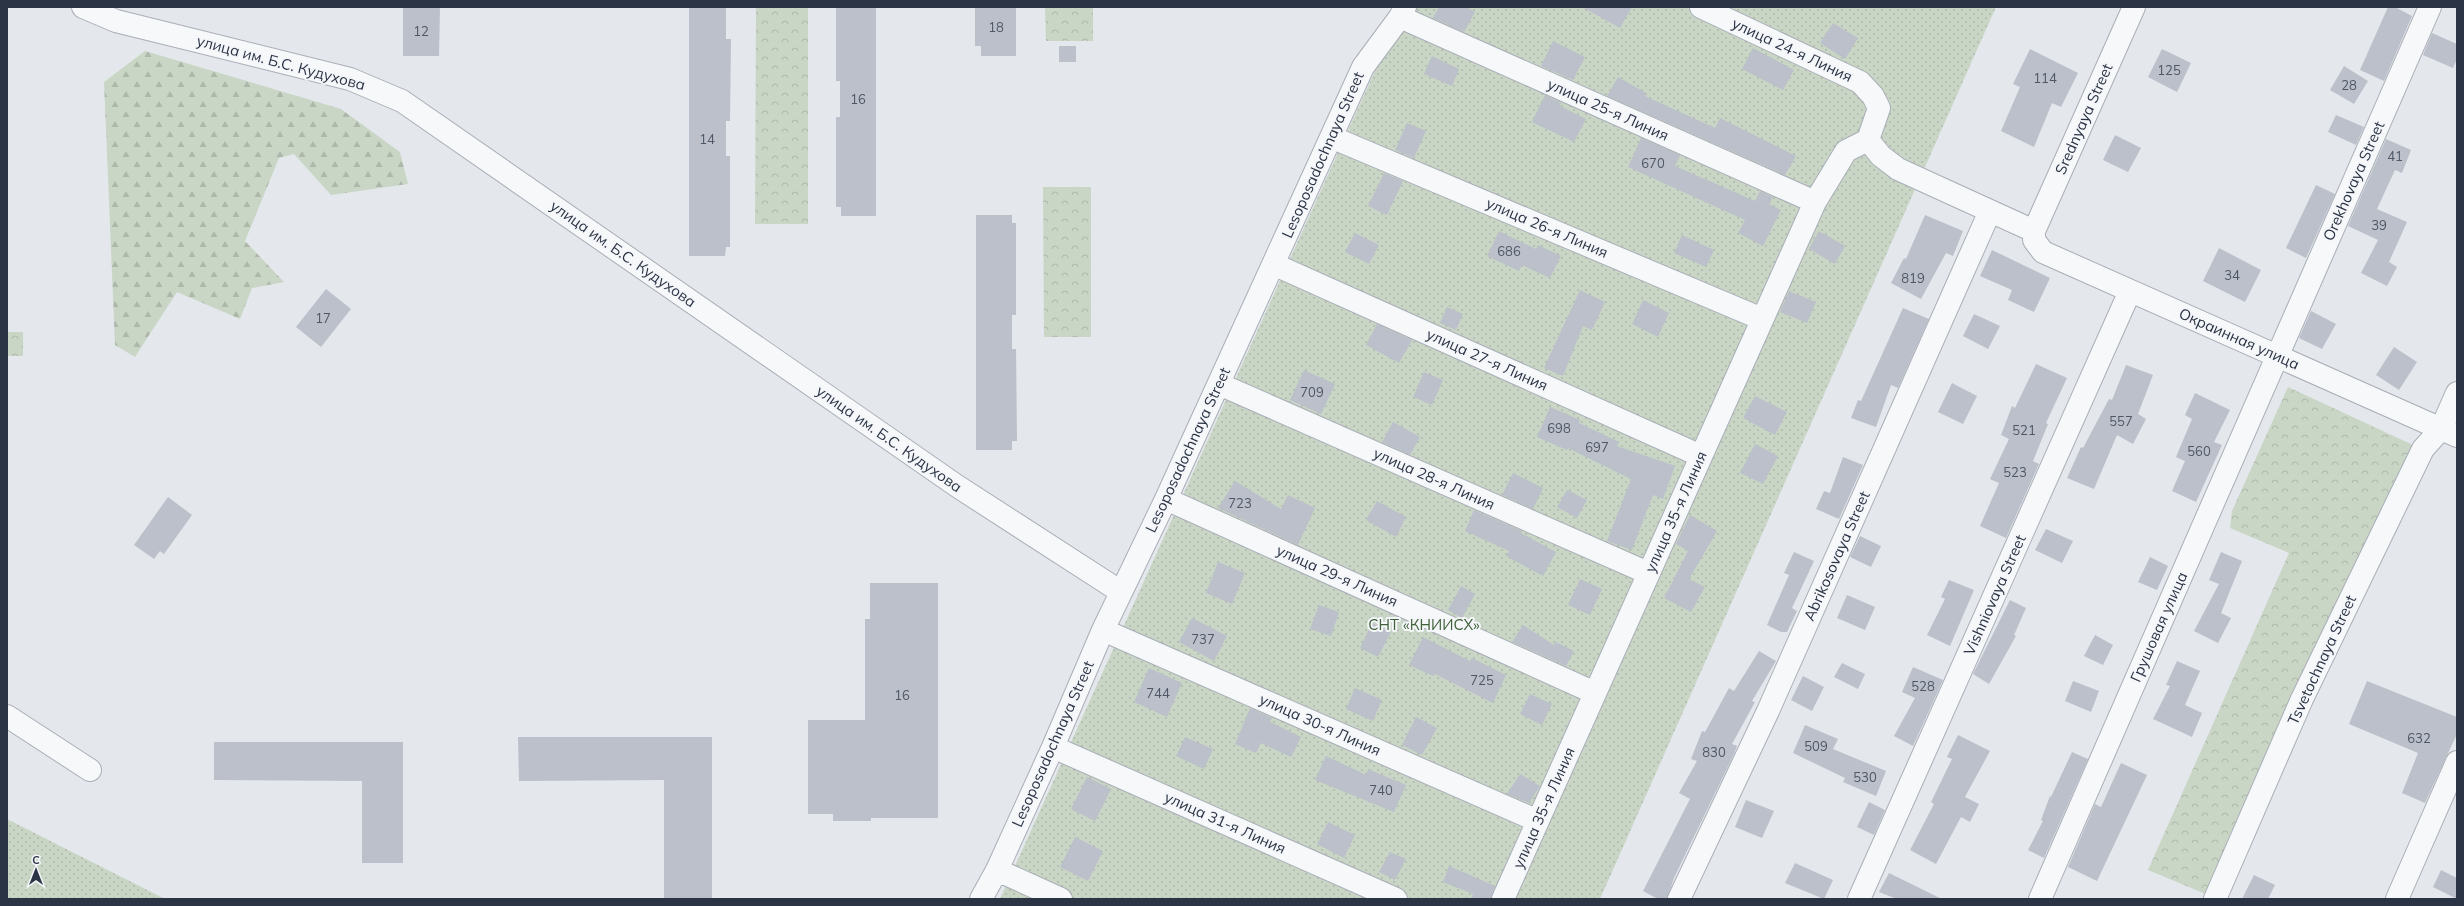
<svg xmlns="http://www.w3.org/2000/svg" width="2464" height="906" viewBox="0 0 2464 906" font-family="Mulish,sans-serif">
  <style>
    .grass { fill: url(#grass-dots) }
    .forest { fill: url(#forest-firs) }
    .park { fill: url(#park-crowns) }
    .building { fill: #bbc0ca }
    .lines { fill: none; stroke-linecap: round; stroke-linejoin: round }
    .minor-casing { stroke: #a9aeb7; stroke-width: 24 }
    .minor { stroke: #f7f8fa; stroke-width: 22 }
    .labels { text-anchor: middle; stroke-width: 4; stroke-linejoin: round; paint-order: stroke }
    .number-label { font-size: 13px; fill: #4f5766 }
    .street-label { font-size: 15px; fill: #2b3445; stroke: #f4f6f9 }
    .park-label { font-size: 15px; fill: #3f6138; stroke: #f4f6f9 }
  </style>
  <defs>
    <pattern id="grass-dots" width="8" height="8" patternUnits="userSpaceOnUse"><rect width="8" height="8" fill="#c9d6c5"/><path d="M2 2h.1M6 6h.1" fill="none" stroke="#adb8ab" stroke-width="1.8" stroke-linecap="round"/></pattern>
    <pattern id="forest-firs" width="22" height="20" patternUnits="userSpaceOnUse"><rect width="22" height="20" fill="#c9d6c5"/><path d="M5 1l3.5 6h-7zM16 11l3.5 6h-7z" fill="#adb8ab"/></pattern>
    <pattern id="park-crowns" width="20" height="18" patternUnits="userSpaceOnUse"><rect width="20" height="18" fill="#c9d6c5"/><path d="M2 6a3 3 0 1 1 6 0M12 15a3 3 0 1 1 6 0" fill="none" stroke="#adb8ab"/></pattern>
  </defs>
  <rect width="100%" height="100%" fill="#e4e7ec"/>
  <path class="grass" d="M1404 7H1996L1600 899H1000Z
    M7 819 165 899H7Z"/>
  <path class="forest" d="M145 51 341 109 400 152 408 184 331 195 294 154 279 158 245 241 284 282 252 288 240 319 177 292 135 357 115 345 104 82Z"/>
  <path class="park" d="M756 7H808V224H755Z
    M1045 7H1093V41H1046Z
    M1043 187H1091V337H1044Z
    M7 332H23V356H7Z
    M2288 387 2413 445 2208 895 2148 870 2289 553 2230 528 2232 511Z"/>
  <path class="building" d="M403 7H440L439 56H403Z
    M689 7H726V39H731L730 121H726V156H730V247H726L725 256H689Z
    M836 7H876V216H841V207H836V117H840V81H836Z
    M975 7H1016V56H981V46H975Z
    M1439 7H1466L1475 12 1464 32 1433 18Z
    M1582 7H1632L1620 28Z
    M2388 7H2395L2412 16 2384 81 2360 70Z
    M1833 23 1858 38 1845 59 1820 43Z
    M2432 33 2457 44V59L2453 68 2423 55Z
    M1553 41 1585 57 1573 80 1541 66Z
    M1059 46H1076V62H1059Z
    M1753 48 1794 70 1783 90 1742 69Z
    M2030 49 2078 73 2061 107 2052 103 2034 147 2001 131 2020 87 2013 84Z
    M2162 49 2191 63 2177 92 2148 77Z
    M1432 56 1459 69 1452 86 1424 74Z
    M2344 66 2368 81 2354 104 2330 90Z
    M1618 77 1646 93 1645 96 1715 128 1720 118 1796 156 1785 175 1607 96Z
    M1545 95 1561 103 1560 106 1586 119 1574 142 1532 122Z
    M2336 115 2364 127 2356 145 2328 132Z
    M1407 123 1426 131 1414 158 1395 150Z
    M2115 135 2141 148 2128 172 2103 160Z
    M1641 138 1680 155 1675 166 1755 201 1760 191 1773 197 1769 204 1781 210 1763 246 1738 233 1745 220 1628 167Z
    M2386 139 2411 150 2402 173 2395 170 2377 209 2407 222 2389 262 2397 267 2387 286 2361 273 2378 240 2348 226Z
    M1384 173 1403 181 1387 215 1368 206Z
    M2316 185 2335 194 2306 258 2286 248Z
    M976 215H1012V223H1016V315H1012V349H1016L1017 441H1012V450H976Z
    M1925 215 1963 231 1953 256 1946 253 1921 299 1891 283 1904 258 1906 259Z
    M1499 231 1536 249 1538 245 1561 256 1550 278 1522 265 1519 271 1487 256Z
    M1819 231 1845 246 1835 264 1809 249Z
    M1355 233 1379 245 1369 264 1345 252Z
    M1682 235 1714 250 1706 267 1674 253Z
    M2219 248 2261 270 2245 302 2203 281Z
    M1992 250 2050 278 2034 312 2008 300 2012 290 1980 276Z
    M326 289 351 309 321 347 296 327Z
    M1580 290 1605 302 1592 330 1583 326 1563 376 1544 368Z
    M1789 291 1816 302 1807 323 1780 312Z
    M1643 300 1669 313 1658 337 1632 324Z
    M1447 307 1463 314 1456 330 1440 323Z
    M1903 308 1929 319 1898 388 1891 385 1876 427 1851 418 1858 400 1861 401Z
    M2311 311 2336 324 2322 349 2299 338Z
    M1974 314 2000 326 1988 349 1963 336Z
    M1377 324 1412 340 1399 363 1366 345Z
    M2394 347 2417 362 2399 390 2376 375Z
    M2036 364 2067 378 2046 423 2048 424 2033 461 2039 464 2006 538 1980 526 1999 483 1990 479 2009 439 2001 435 2012 406 2015 408Z
    M2126 365 2153 375 2138 414 2146 419 2133 444 2117 435 2094 489 2067 478 2081 447 2083 448 2109 399 2112 400Z
    M1304 370 1335 384 1321 414 1290 400Z
    M1424 372 1443 380 1432 405 1413 397Z
    M1952 383 1977 396 1963 424 1938 412Z
    M2195 393 2230 410 2214 442 2222 445 2196 502 2172 491 2185 461 2176 457 2192 419 2185 415Z
    M1755 396 1787 412 1775 435 1743 418Z
    M1550 407 1580 420 1579 423 1619 442 1617 446 1675 466 1663 499 1653 495 1632 550 1607 541 1631 479 1568 448 1567 450 1537 437Z
    M1393 422 1420 437 1410 455 1382 442Z
    M1755 444 1778 456 1763 484 1740 473Z
    M1843 457 1863 465 1839 519 1816 509 1824 491 1830 493Z
    M1513 473 1543 488 1533 509 1502 495Z
    M1235 481 1281 509 1288 495 1315 508 1298 545 1218 508Z
    M1567 490 1587 500 1577 518 1557 507Z
    M168 497 192 515 164 554 160 551 154 559 134 545Z
    M1377 501 1406 517 1396 537 1366 520Z
    M1474 510 1522 531 1521 533 1556 552 1543 576 1506 556 1509 551 1465 531Z
    M1690 515 1717 531 1689 579 1705 587 1691 612 1664 598 1688 551 1676 544Z
    M2046 529 2073 541 2062 563 2035 550Z
    M1860 536 1881 546 1871 567 1850 557Z
    M1794 552 1814 561 1792 608 1797 611 1787 632H1781L1767 625 1789 575 1784 573Z
    M2221 552 2242 561 2221 613 2231 618 2218 643 2194 631 2219 584 2209 580Z
    M2150 557 2168 566 2157 590 2138 582Z
    M1218 562 1245 573 1232 604 1206 593Z
    M1580 579 1602 589 1590 615 1568 605Z
    M1949 580 1974 590 1950 646 1927 635 1945 599 1941 597Z
    M870 583H938V818H871V821H833V814H808V720H865V619H870Z
    M1461 586 1475 594 1462 618 1448 610Z
    M1847 595 1875 607 1865 630 1837 618Z
    M2010 600 2026 608 2014 635 2016 636 1989 684 1973 674Z
    M1319 605 1339 612 1331 636 1310 629Z
    M1192 618 1227 636 1214 661 1179 642Z
    M1372 623 1391 632 1378 657 1360 648Z
    M1523 625 1554 645 1556 642 1574 651 1566 666 1512 642Z
    M2095 635 2113 645 2103 665 2084 656Z
    M1423 637 1470 661 1472 658 1506 675 1493 703 1435 674 1433 676 1409 665Z
    M1759 651 1776 661 1752 701 1755 702 1732 744 1737 746 1734 754 1674 878 1667 899H1658L1643 891 1690 799 1679 793 1697 761 1691 759 1702 731 1705 732 1729 688 1734 691Z
    M2177 661 2200 671 2185 705 2202 713 2192 737 2153 719 2170 686 2166 685Z
    M1842 663 1865 674 1858 689 1834 677Z
    M1913 667 1943 680 1913 746 1894 736 1915 698 1902 692Z
    M1149 668 1182 683 1167 717 1134 702Z
    M1803 676 1824 687 1812 711 1791 700Z
    M2073 681 2099 691 2091 712 2065 701Z
    M2367 681 2457 717V734L2425 803 2402 793 2418 753 2349 724Z
    M1355 688 1382 700 1373 721 1346 709Z
    M1530 694 1552 704 1542 725 1520 714Z
    M1250 708 1272 718 1270 722 1301 737 1291 757 1261 743 1256 753 1235 744Z
    M1416 717 1437 728 1422 755 1402 745Z
    M1805 725 1838 739 1833 749 1886 771 1876 796 1843 782 1845 778 1793 753Z
    M1958 735 1990 751 1965 797 1979 804 1970 822 1961 817 1936 864 1910 850 1934 804 1931 802 1952 759 1947 757Z
    M518 737H712V899H664V780L519 781Z
    M1185 737 1213 749 1204 769 1176 756Z
    M214 742H403V863H362V781L214 780Z
    M2072 752 2088 759 2044 858 2028 850 2043 821 2041 820 2050 796 2051 797Z
    M1326 756 1366 775 1368 769 1406 785 1394 812 1315 780Z
    M2121 763 2147 775 2097 881 2068 867 2095 804 2101 807Z
    M1520 774 1540 786 1529 803 1507 794Z
    M1087 777 1111 789 1095 821 1071 809Z
    M1746 800 1774 811 1762 838 1735 827Z
    M1869 802 1885 810 1874 835 1857 827Z
    M1328 822 1355 835 1344 858 1317 844Z
    M1075 837 1103 851 1088 881 1060 867Z
    M1390 852 1406 859 1395 880 1379 872Z
    M1795 863 1833 880 1824 899 1785 883Z
    M1449 866 1495 886 1491 899H1471L1473 894 1443 882Z
    M2441 870 2457 878V899L2433 887Z
    M1889 873 1942 899H1897L1879 892Z
    M2254 875 2275 885 2268 899H2242Z"/>
  <g class="lines">
    <defs>
      <path id="minor" d="M83 7 116 21 350 79 402 101 957 486 1121 592
        M1701 7 1860 82 1873 96 1879 108 1868 140 1881 156 1898 169 2034 231
        M2134 7 2034 231V240L2043 252 2457 436
        M1400 17 1815 202
        M1331 137 1762 319
        M1273 264 1701 456
        M1219 384 1648 573
        M1166 499 1595 693
        M1103 630 1538 821
        M7 716 90 770
        M1053 747 1396 899
        M997 870 1061 899
        M981 899 997 870 1053 747 1103 630 1166 499 1363 67 1400 17 1405 7
        M1503 899 1815 202 1846 151 1868 140
        M1679 899 1768 711 1990 211
        M1859 899 2130 291
        M2040 899 2430 7
        M2215 899 2302 699 2423 449 2441 429 2457 393
        M2397 899 2457 762"/>
    </defs>
    <use href="#minor" class="minor-casing"/>
    <use href="#minor" class="minor"/>
  </g>
  <g class="labels">
    <g class="number-label">
      <text x="996" y="32">18</text>
      <text x="421" y="36">12</text>
      <text x="2169" y="75">125</text>
      <text x="2045" y="83">114</text>
      <text x="2349" y="90">28</text>
      <text x="858" y="104">16</text>
      <text x="707" y="144">14</text>
      <text x="2395" y="161">41</text>
      <text x="1653" y="168">670</text>
      <text x="2379" y="230">39</text>
      <text x="1509" y="256">686</text>
      <text x="2232" y="280">34</text>
      <text x="1913" y="283">819</text>
      <text x="323" y="323">17</text>
      <text x="1312" y="397">709</text>
      <text x="2121" y="426">557</text>
      <text x="1559" y="433">698</text>
      <text x="2024" y="435">521</text>
      <text x="1597" y="452">697</text>
      <text x="2199" y="456">560</text>
      <text x="2015" y="477">523</text>
      <text x="1240" y="508">723</text>
      <text x="1203" y="644">737</text>
      <text x="1482" y="685">725</text>
      <text x="1923" y="691">528</text>
      <text x="1158" y="698">744</text>
      <text x="902" y="700">16</text>
      <text x="2419" y="743">632</text>
      <text x="1816" y="751">509</text>
      <text x="1714" y="757">830</text>
      <text x="1865" y="782">530</text>
      <text x="1381" y="795">740</text>
    </g>
    <g class="street-label">
      <text transform="translate(1792 50) rotate(25)" y="5">улица 24-я Линия</text>
      <text transform="translate(281 63) rotate(15)" y="5">улица им. Б.С. Кудухова</text>
      <text transform="translate(1608 110) rotate(24)" y="5">улица 25-я Линия</text>
      <text transform="translate(2084 119) rotate(-66)" y="5">Srednyaya Street</text>
      <text transform="translate(1323 155) rotate(-66)" y="5">Lesoposadochnaya Street</text>
      <text transform="translate(2354 181) rotate(-66)" y="5">Orekhovaya Street</text>
      <text transform="translate(1547 228) rotate(23)" y="5">улица 26-я Линия</text>
      <text transform="translate(623 254) rotate(35)" y="5">улица им. Б.С. Кудухова</text>
      <text transform="translate(2239 339) rotate(24)" y="5">Окраинная улица</text>
      <text transform="translate(1487 360) rotate(24)" y="5">улица 27-я Линия</text>
      <text transform="translate(889 439) rotate(35)" y="5">улица им. Б.С. Кудухова</text>
      <text transform="translate(1188 450) rotate(-65)" y="5">Lesoposadochnaya Street</text>
      <text transform="translate(1434 479) rotate(24)" y="5">улица 28-я Линия</text>
      <text transform="translate(1676 512) rotate(-66)" y="5">улица 35-я Линия</text>
      <text transform="translate(1837 556) rotate(-66)" y="5">Abrikosovaya Street</text>
      <text transform="translate(1337 576) rotate(24)" y="5">улица 29-я Линия</text>
      <text transform="translate(1995 595) rotate(-66)" y="5">Vishniovaya Street</text>
      <text transform="translate(2159 627) rotate(-66)" y="5">Грушовая улица</text>
      <text transform="translate(2322 660) rotate(-65)" y="5">Tsvetochnaya Street</text>
      <text transform="translate(1320 725) rotate(24)" y="5">улица 30-я Линия</text>
      <text transform="translate(1053 744) rotate(-66)" y="5">Lesoposadochnaya Street</text>
      <text transform="translate(1544 808) rotate(-66)" y="5">улица 35-я Линия</text>
      <text transform="translate(1225 823) rotate(24)" y="5">улица 31-я Линия</text>
    </g>
    <g class="park-label">
      <text x="1424" y="630">СНТ «КНИИСХ»</text>
    </g>
  </g>
  <rect width="2464" height="906" fill="none" stroke="#2b3445" stroke-width="16"/>
  <g transform="translate(36 870)" stroke="#f4f6f9" stroke-width="3" paint-order="stroke">
  <path d="M0-3L7 15L0 10L-7 15Z" fill="#2b3445"/>
  <text y="-6" font-size="11" font-weight="bold" text-anchor="middle" fill="#2b3445">С</text>
  </g>
</svg>
